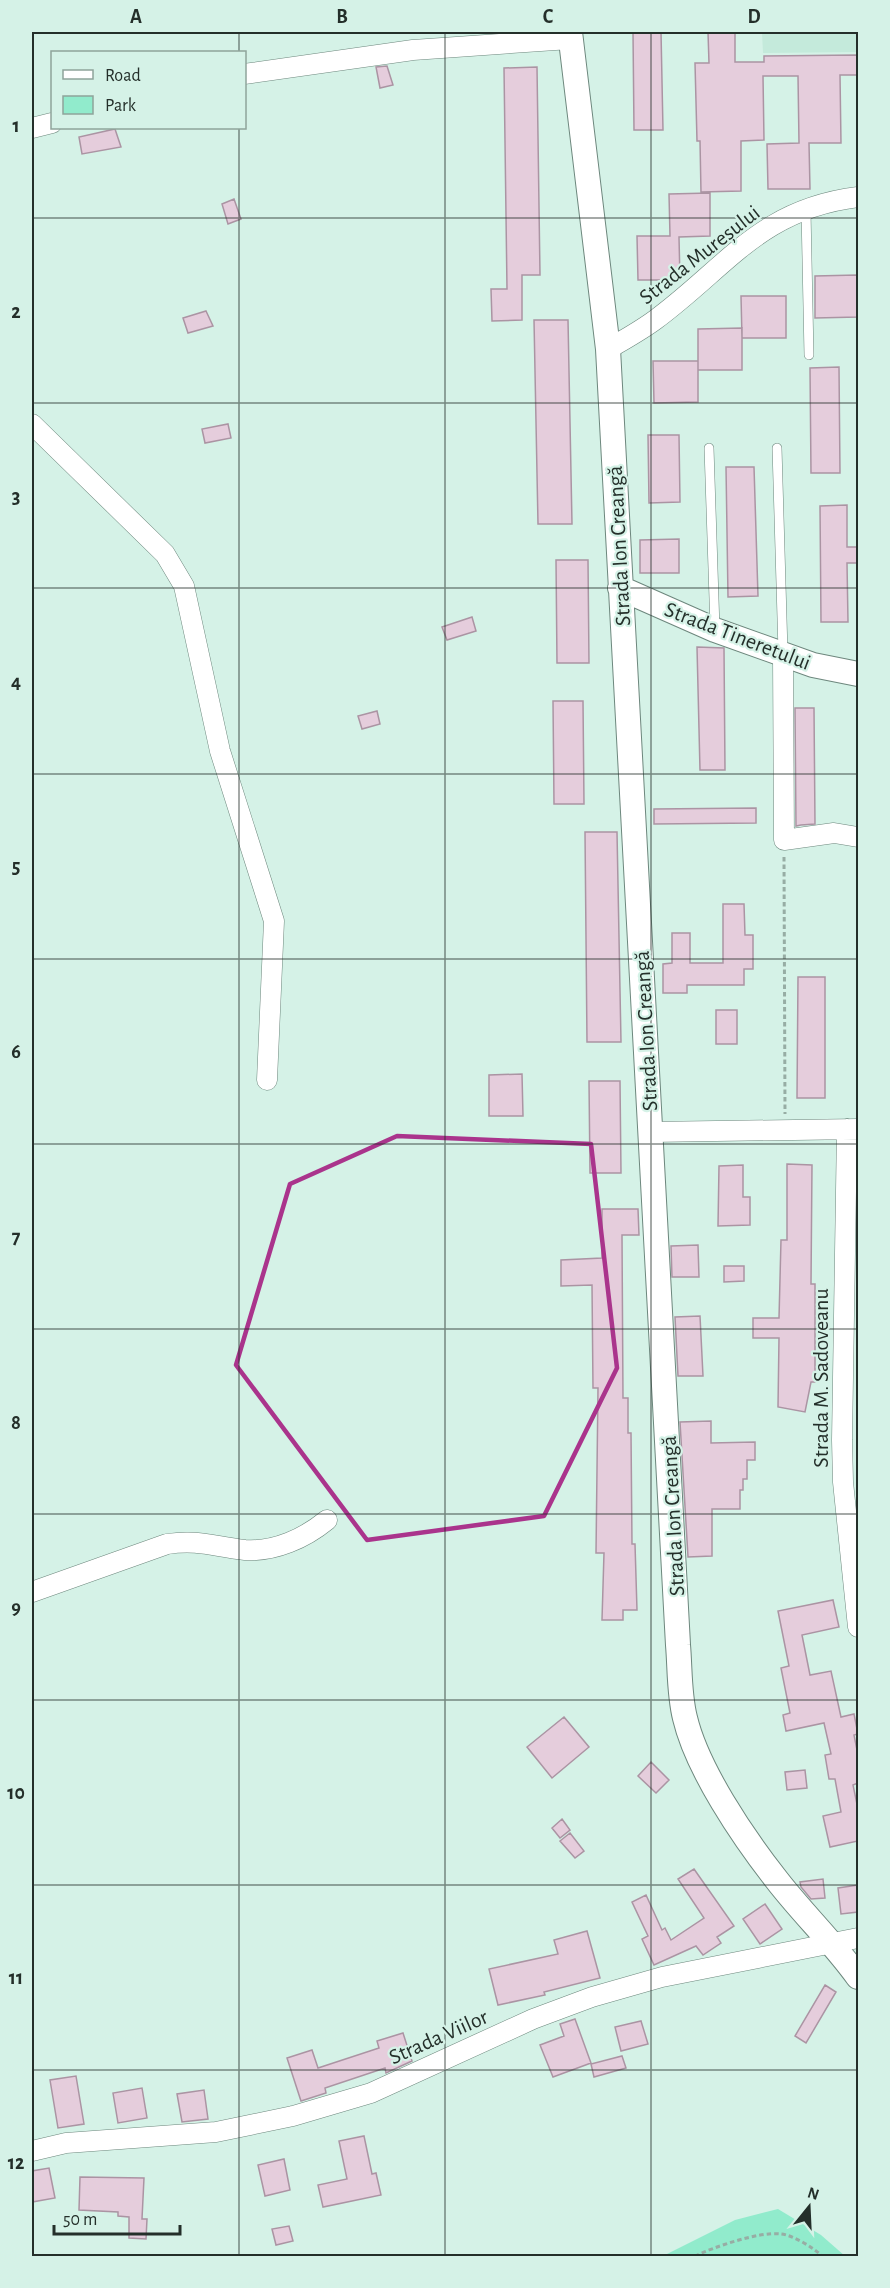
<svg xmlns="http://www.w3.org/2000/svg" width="890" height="2288" viewBox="0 0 890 2288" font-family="'Alegreya Sans',sans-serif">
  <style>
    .built { fill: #c4eadb }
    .green { fill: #91ebcc }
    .building { fill: #e5cddc; stroke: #ab94a3; stroke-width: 1.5 }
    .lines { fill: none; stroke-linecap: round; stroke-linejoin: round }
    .service-casing { stroke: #6d877d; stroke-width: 10 }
    .minor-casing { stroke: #6d877d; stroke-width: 21 }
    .tertiary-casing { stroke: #6d877d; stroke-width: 26 }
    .path { stroke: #97ada4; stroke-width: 3; stroke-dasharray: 4.5 3; stroke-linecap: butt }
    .service { stroke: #fff; stroke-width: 9 }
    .minor { stroke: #fff; stroke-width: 20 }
    .tertiary { stroke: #fff; stroke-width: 24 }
    .marked { fill: none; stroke: #aa348c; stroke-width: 4.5; stroke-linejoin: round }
    .grid { fill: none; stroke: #242f2a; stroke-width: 1.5; stroke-opacity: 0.55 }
    .labels { text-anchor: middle; stroke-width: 4.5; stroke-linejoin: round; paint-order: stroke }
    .street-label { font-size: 22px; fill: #242f2a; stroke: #d5f2e7 }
    .neatline { fill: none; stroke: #242f2a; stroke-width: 2 }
    .grid-label { font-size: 20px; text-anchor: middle; font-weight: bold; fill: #242f2a }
  </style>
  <rect width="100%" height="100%" fill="#d5f2e7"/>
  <path class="built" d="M762 32H858V52L763 53Z"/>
  <path class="green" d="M778 2209 821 2235 845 2256H663L735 2220Z"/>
  <path class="building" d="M633 32H661L663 130H634Z
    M708 32H735V62H764V56L857 55V75H840L841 143H809L810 189H768L767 144 799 143 798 76H763L764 140 741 141V191L701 192 700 141H697L695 63H709Z
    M387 66 393 85 380 88 376 67Z
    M537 67 540 275H522V320L492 321 491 289H507L504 68Z
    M115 129 121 147 82 154 79 137Z
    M710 193V236L679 237 680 280H638L637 236H670L669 194Z
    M234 199 241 219 228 224 222 204Z
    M857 275 858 317 815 318V276Z
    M741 296H786V338H742Z
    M206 311 213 326 188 333 183 318Z
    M534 320H568L572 524H538Z
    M742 328V370H698V329Z
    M653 361H698V402L654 403Z
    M839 367 840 473H811L810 368Z
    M228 424 231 438 205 443 202 429Z
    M648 435H679L680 502 649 503Z
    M726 467H754L758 596 728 597Z
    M847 505V547H858V563H847L848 622H821L820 506Z
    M679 539V573H640V540Z
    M556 560H588L589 663H557Z
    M472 617 476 631 447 640 442 627Z
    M697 647 724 648 725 770H700Z
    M553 701H583L584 804H554Z
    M795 708H814L815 824 801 825 796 826Z
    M377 711 380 724 362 729 358 716Z
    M756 808V823L654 824V809Z
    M585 832H617L621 1042H587Z
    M723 904H744L745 935H753V969H744V985H687V993H663V964L672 963V933H690V963H723Z
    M798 977H825V1098H797Z
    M716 1010H737V1044H716Z
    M522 1074 523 1116H489V1075Z
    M589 1081H620L621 1173H590Z
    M787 1164 812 1165 811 1284H815V1382H811L805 1412 778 1407 779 1338H753V1318H779L781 1240H787Z
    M743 1165V1197H750V1225L718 1226 719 1166Z
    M602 1209H638L639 1235H622L623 1398H628V1433H631L632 1544H635L637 1610H623V1620H602L604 1553H596L598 1388H593L592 1285 561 1286V1260L602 1258Z
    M698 1245 699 1277H672L671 1246Z
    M724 1266H744V1281L724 1282Z
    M700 1316 703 1376H678L675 1317Z
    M711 1421V1443L755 1442V1460H747V1479H743V1490H740V1509H712V1556L688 1557 680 1422Z
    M833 1600 839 1627 802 1635 810 1675 831 1671 841 1717 854 1714 858 1734 854 1735 858 1755V1783L853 1785 858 1809V1841L830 1847 823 1816 841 1812 835 1779H829L825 1755 831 1754 824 1723 786 1731 783 1715 790 1713 781 1668 789 1666 778 1611Z
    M564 1717 589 1747 552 1778 527 1747Z
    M651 1762 669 1780 656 1793 638 1776Z
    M805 1770 807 1788 787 1790 785 1772Z
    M562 1819 570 1830 560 1838 552 1828Z
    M570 1833 584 1851 575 1858 560 1841Z
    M694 1869 734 1926 717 1937 721 1943 703 1955 696 1946 654 1965 642 1939 648 1936 632 1902 646 1895 662 1930 665 1928 671 1940 704 1918 678 1879Z
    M823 1879 825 1898 811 1899 801 1887 800 1882Z
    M858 1885V1912L841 1914 838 1888Z
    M765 1904 782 1929 760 1944 743 1919Z
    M587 1931 600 1978 544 1992 545 1995 498 2005 489 1969 558 1954 554 1940Z
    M825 1985 836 1992 806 2043 795 2036Z
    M575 2019 591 2063 553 2077 540 2045 564 2036 560 2024Z
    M641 2021 648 2044 621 2051 615 2027Z
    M403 2033 412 2061 386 2073 385 2068 325 2088 326 2093 301 2101 287 2058 312 2050 318 2068 379 2048 377 2041Z
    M622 2056 626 2068 594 2077 591 2064Z
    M76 2076 84 2124 58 2128 50 2080Z
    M142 2088 147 2118 118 2123 113 2093Z
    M204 2090 208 2119 182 2122 177 2094Z
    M364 2136 372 2174 376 2173 381 2195 323 2207 318 2185 347 2179 339 2141Z
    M284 2159 290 2190 265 2196 258 2165Z
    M49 2168 55 2198 32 2202V2171Z
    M80 2177 144 2178 142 2219H147L146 2239 129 2238V2217L118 2216V2212L79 2210Z
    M289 2226 293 2241 276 2245 272 2229Z"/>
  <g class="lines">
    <defs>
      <path id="service" d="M806 211 809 355
        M709 448 715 629
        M777 448 783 652"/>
      <path id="minor" d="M244 74 413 50 570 39
        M32 128 52 123
        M608 349C624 340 640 331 655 320 727 267 760 209 858 197
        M32 424 165 554 184 586 220 751 274 921 267 1080
        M783 655 784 840 834 833 858 837
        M847 1129 842 1440 843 1482 858 1627
        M651 1132 858 1129
        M32 1592 167 1544C199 1539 215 1547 245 1550 275 1552 305 1538 327 1520
        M32 2151 66 2143 216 2132 293 2116 371 2093 533 2019 592 1997 662 1977 858 1938"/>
      <path id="tertiary" d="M570 32 608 349 678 1645C680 1668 679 1695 685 1718 697 1769 743 1837 776 1879 802 1913 833 1942 858 1977
        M620 588 715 630 813 665 858 674"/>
    </defs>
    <use href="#service" class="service-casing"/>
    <use href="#minor" class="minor-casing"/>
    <use href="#tertiary" class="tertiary-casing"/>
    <path class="path" d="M784 857 785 1114
      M695 2256C714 2247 760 2231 781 2234 793 2235 814 2248 822 2256"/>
    <use href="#service" class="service"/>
    <use href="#minor" class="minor"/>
    <use href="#tertiary" class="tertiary"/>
  </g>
  <path class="marked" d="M397 1136 591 1144 617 1368 544 1516 367 1540 236 1365 290 1184Z"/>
  <path class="grid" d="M239 32V52M445 32V2256M651 32V2256M239 128V2256M32 218H858M32 403H858M32 588H858M32 774H858M32 959H858M32 1144H858M32 1329H858M32 1514H858M32 1700H858M32 1885H858M32 2070H858"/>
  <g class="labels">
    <g class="street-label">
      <text transform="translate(699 254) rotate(-38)" y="8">Strada Mureșului</text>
      <text transform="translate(618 546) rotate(-93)" y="8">Strada Ion Creangă</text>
      <text transform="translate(738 635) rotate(21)" y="8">Strada Tineretului</text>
      <text transform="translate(645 1031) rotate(-93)" y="8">Strada Ion Creangă</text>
      <text transform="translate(820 1378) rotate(-90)" y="8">Strada M. Sadoveanu</text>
      <text transform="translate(672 1516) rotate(-93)" y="8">Strada Ion Creangă</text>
      <text transform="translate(438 2036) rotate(-24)" y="8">Strada Viilor</text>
    </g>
  </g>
  <rect width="890" height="2288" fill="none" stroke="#d5f2e7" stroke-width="66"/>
  <rect x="51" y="51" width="195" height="78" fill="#d5f2e7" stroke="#8ea49b" stroke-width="1.5"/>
  <rect x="63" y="70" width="30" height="9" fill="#ffffff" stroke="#8ea49b" stroke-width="1.5"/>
  <text x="105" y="81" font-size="18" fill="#242f2a">Road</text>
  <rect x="63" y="96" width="30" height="18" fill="#91ebcc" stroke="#8ea49b" stroke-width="1.5"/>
  <text x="105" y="111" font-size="18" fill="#242f2a">Park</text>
  <g transform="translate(809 2207) rotate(18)" stroke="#d5f2e7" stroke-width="4.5" paint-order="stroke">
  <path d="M0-4.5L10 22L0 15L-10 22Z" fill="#242f2a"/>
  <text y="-9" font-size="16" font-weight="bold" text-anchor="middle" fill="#242f2a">N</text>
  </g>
  <path d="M54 2225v9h126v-9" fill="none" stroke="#242f2a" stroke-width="3"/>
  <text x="63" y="2225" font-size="18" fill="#242f2a" stroke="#d5f2e7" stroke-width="4.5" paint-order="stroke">50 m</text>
  <rect x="33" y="33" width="824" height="2222" class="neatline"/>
  <g class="grid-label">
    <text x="136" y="23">A</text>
    <text x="342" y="23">B</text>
    <text x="548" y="23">C</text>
    <text x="754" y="23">D</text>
    <text x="16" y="132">1</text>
    <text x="16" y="318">2</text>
    <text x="16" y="503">3</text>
    <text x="16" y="688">4</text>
    <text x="16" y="873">5</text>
    <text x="16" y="1058">6</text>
    <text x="16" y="1243">7</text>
    <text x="16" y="1429">8</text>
    <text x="16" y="1614">9</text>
    <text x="16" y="1799">10</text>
    <text x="16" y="1984">11</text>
    <text x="16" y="2169">12</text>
  </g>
</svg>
